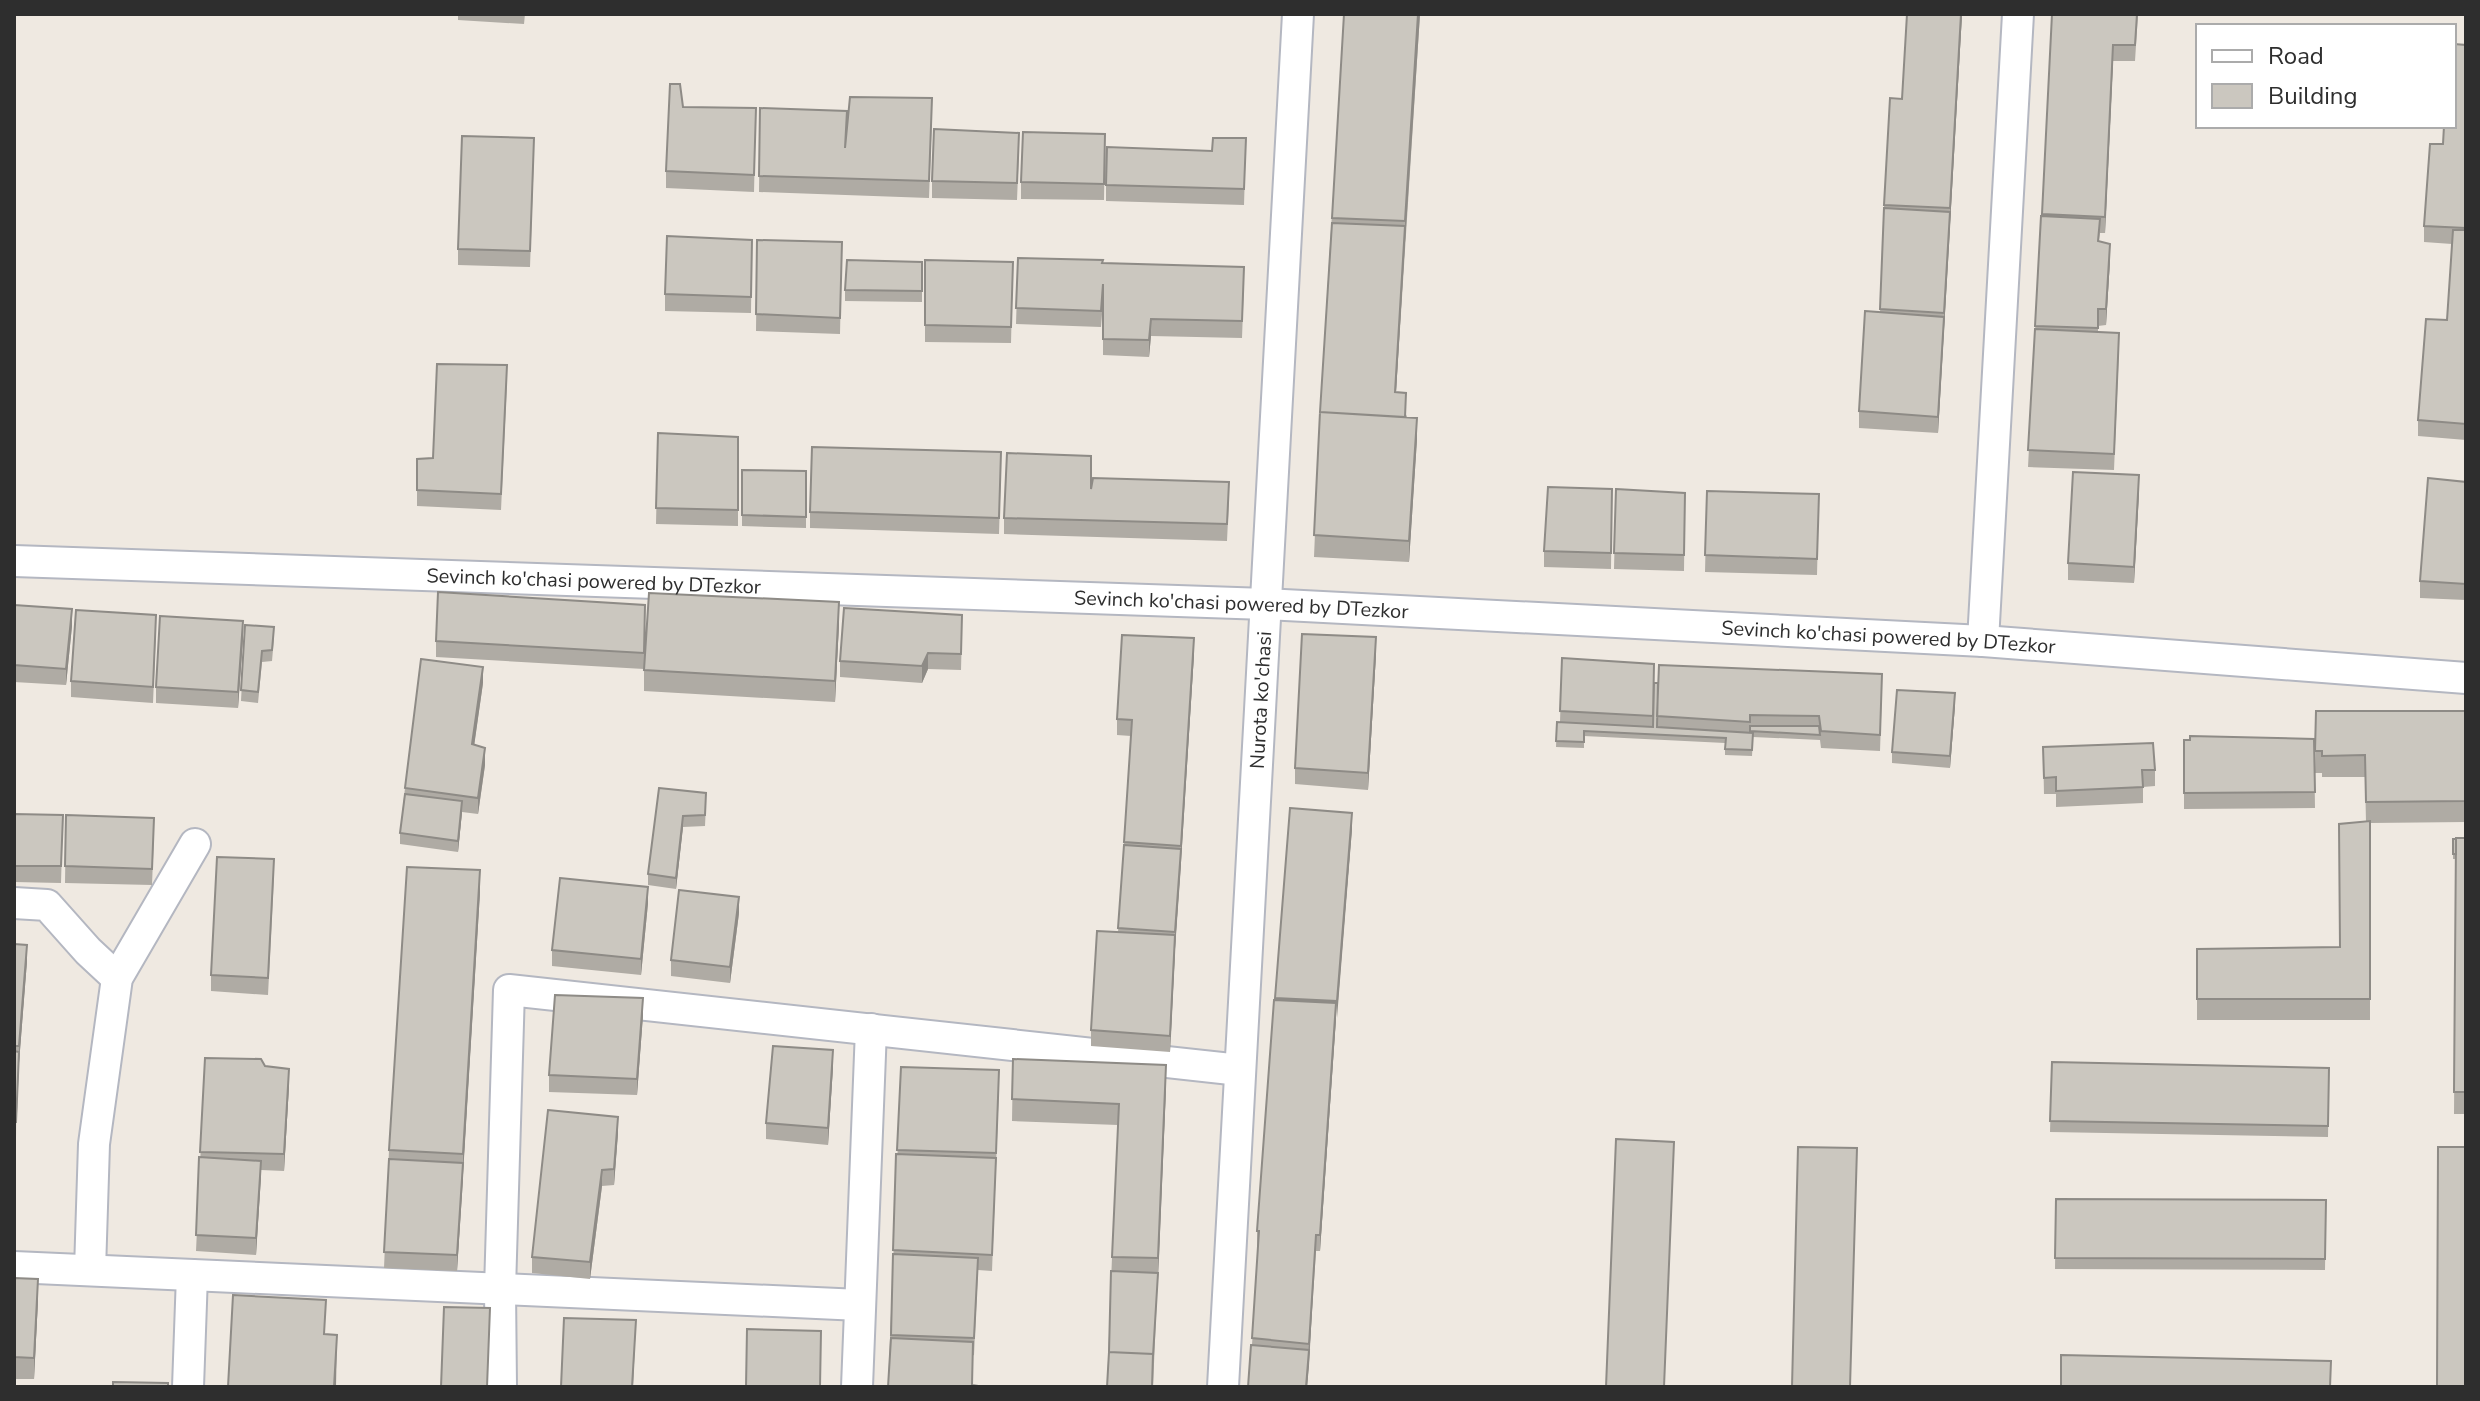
<svg xmlns="http://www.w3.org/2000/svg" width="2480" height="1401" viewBox="0 0 2480 1401" font-family="'Nunito Sans',sans-serif">
  <style>
    .lines { fill: none; stroke-linecap: round; stroke-linejoin: round }
    .street-casing { stroke: #b4b7c1; stroke-width: 34 }
    .street { stroke: #fff; stroke-width: 30 }
    .wall { fill: #afaba4 }
    .shaded-wall { fill: #8e8b86 }
    .building { fill: #cbc7bf; stroke: #8e8b86; stroke-width: 2 }
    .labels { text-anchor: middle; stroke-width: 7; stroke-linejoin: round; paint-order: stroke }
    .street-label { font-size: 20px; fill: #2e2e2e; stroke: #fff }
  </style>
  <rect width="100%" height="100%" fill="#efe9e1"/>
  <g class="lines">
    <defs>
      <g id="street">
        <path id="s1" d="M14 561 1266 604 1983 641 2466 678"/>
        <path d="M1983 641 2018 14"/>
        <path d="M14 903 47 905 88 951 117 978"/>
        <path d="M14 1267 860 1305"/>
        <path d="M90 1270 94 1144 117 978 195 844"/>
        <path d="M188 1387 192 1275"/>
        <path d="M501 1387 500 1289 509 990 1240 1070"/>
        <path d="M857 1387 871 1029"/>
        <path id="s2" d="M1223 1387 1298 14"/>
      </g>
    </defs>
    <use href="#street" class="street-casing"/>
    <use href="#street" class="street"/>
  </g>
  <path class="wall" d="M458 14H525L524 24 458 20Z
    M1344 14H1420L1396 392 1417 439 1409 562 1314 557 1320 412Z
    M1962 14 1938 433 1859 428V411L1880 313 1884 205 1902 99Z
    M2052 14H2138L2135 61H2113L2105 233H2100L2099 241 2110 260 2106 325 2098 326V332L2119 349 2114 470 2028 467 2041 216H2042Z
    M2466 28V440L2418 436V420L2447 320 2452 244 2424 242V226L2465 45Z
    M683 107 756 108 754 192 666 188V171Z
    M760 108 846 137 932 115 929 198 759 192Z
    M1105 134 1104 200 1021 199V182Z
    M1246 138 1244 205 1106 201V185L1212 151Z
    M1019 150 1017 200 932 198V181Z
    M534 155 530 267 458 265V249Z
    M752 240 751 313 665 311V294Z
    M757 240 842 242 840 334 756 331Z
    M1018 258 1102 263 1244 283 1242 338 1151 336 1149 357 1103 355V302L1101 327 1016 324Z
    M925 260 1013 262 1011 343 925 342Z
    M922 262V302L845 301V290Z
    M507 382 501 510 417 506V459L433 458Z
    M658 433 738 437V526L656 524Z
    M1001 468 999 534 810 528V512Z
    M742 470 806 471V528L742 526Z
    M2466 482V600L2420 598V581Z
    M1091 489 1229 499 1227 541 1004 534V518Z
    M1612 489 1611 569 1544 567V551Z
    M1616 489 1685 493 1684 571 1614 569Z
    M1707 491 1819 494 1817 575 1705 572Z
    M2139 492 2134 583 2068 580V563Z
    M14 605 72 626 66 685 14 682Z
    M645 605 644 669 436 657V641Z
    M839 624 835 702 644 691V670Z
    M245 625 274 638 272 661 262 662 258 703 241 701Z
    M156 631 153 703 71 697V681Z
    M962 631 961 670 928 669 922 683 840 677V661Z
    M243 638 238 708 156 703V687Z
    M1194 654 1175 949 1170 1052 1091 1046V1030L1118 932 1131 736 1117 735V719Z
    M1376 654 1368 790 1295 784V768Z
    M1562 658 1654 683 1882 690 1880 751 1821 748 1820 740 1753 737 1752 756 1725 755V743L1584 736V748L1556 747 1557 722H1560Z
    M483 683 474 745 485 765 478 814 462 812 458 852 400 844V833L405 788Z
    M1955 705 1950 768 1892 763V752Z
    M2316 711H2466V822L2370 823V1020H2197V949L2339 947 2366 822 2365 777H2322V773H2315Z
    M2314 739 2315 808 2184 809V740Z
    M2043 747 2155 770V786L2143 787V803L2056 807V794H2044Z
    M659 788 706 804 705 826 683 827 676 889 648 885V874Z
    M1290 808 1352 829 1336 1017 1320 1251H1316L1307 1387H1248L1252 1345 1258 1248H1257V1231Z
    M14 814 63 815 61 883 14 882Z
    M66 815 154 834 152 885 65 883Z
    M2466 838V1114H2454L2456 859H2453V839Z
    M274 876 268 995 211 991V975Z
    M480 892 457 1271 384 1268 389 1150Z
    M648 903 641 975 552 966V950Z
    M739 913 730 983 671 976V960Z
    M14 944 27 961 19 1063 14 1156Z
    M643 1015 637 1095 549 1092V1075Z
    M205 1058 265 1066 289 1085 284 1171 261 1170 256 1255 196 1251Z
    M1013 1059 1166 1087 1153 1387H1107L1112 1257 1118 1125 1012 1121Z
    M2052 1062 2329 1068 2328 1137 2050 1132Z
    M833 1067 828 1145 766 1139V1123Z
    M901 1067 999 1087 992 1271 978 1270 974 1355 888 1387Z
    M618 1133 614 1185 602 1186 590 1279 532 1273V1257Z
    M2056 1199 2326 1200 2325 1270 2055 1269Z
    M14 1278 38 1300 34 1379H14Z"/>
  <path class="shaded-wall" d="M1418 14H1420L1405 243V221Z
    M1961 14H1962L1950 225V208Z
    M2113 45V61L2105 233V217Z
    M1950 212V228L1938 433V417Z
    M1405 226V243L1395 409V392Z
    M2110 244V260L2106 325V309Z
    M1151 319V336L1149 357V340Z
    M1417 418V439L1409 562V541Z
    M2139 475V492L2134 583V567Z
    M839 602V624L835 702V681Z
    M72 609V626L66 685V669Z
    M243 621V638L238 708V692Z
    M1376 637V654L1368 790V773Z
    M1194 638V654L1181 862V846Z
    M928 653V669L922 683V666Z
    M483 667V683L472 761V744Z
    M1955 693V705L1950 768V756Z
    M485 748V765L478 814V798Z
    M462 801V812L458 852V841Z
    M1352 813V829L1337 1018V1001Z
    M683 816V827L676 889V878Z
    M1181 849V865L1175 949V932Z
    M480 870V892L463 1175V1154Z
    M648 887V903L641 975V959Z
    M739 897V913L730 983V967Z
    M1175 935V952L1170 1052V1036Z
    M27 945V961L19 1063 16 1138 19 1046Z
    M643 998V1015L637 1095V1079Z
    M1336 1003V1019L1320 1251V1235Z
    M833 1050V1067L828 1145V1128Z
    M1166 1065V1087L1158 1280V1258Z
    M289 1069V1085L284 1171V1154Z
    M618 1117V1133L614 1185V1169Z
    M261 1161V1177L256 1255V1238Z
    M463 1163V1179L457 1271V1255Z
    M602 1170V1186L590 1279V1262Z
    M1316 1235 1309 1366 1307 1387H1306Z
    M38 1279V1300L34 1379V1358Z
    M636 1320 633 1387H632Z
    M337 1335 336 1387H334Z"/>
  <path class="building" d="M1344 14H1418L1405 221 1332 218Z
    M1907 14H1961L1950 208 1884 205 1890 98 1902 99Z
    M2052 14H2137L2135 45H2113L2105 217 2042 214Z
    M2454 44 2466 45V228L2424 226 2430 144H2443L2444 126H2454Z
    M670 84H680L683 107 756 108 754 175 666 171Z
    M850 97 932 98 929 181 759 176 760 108 847 111 845 148Z
    M934 129 1019 133 1017 183 932 181Z
    M1023 132 1105 134 1104 184 1021 182Z
    M462 136 534 138 530 251 458 249Z
    M1213 138H1246L1244 189 1106 185 1107 147 1212 151Z
    M1884 208 1950 212 1944 313 1880 309Z
    M2041 216 2100 219 2098 241 2110 244 2106 309H2098V328L2035 326Z
    M1332 223 1405 226 1395 392 1406 393 1405 417 1320 412Z
    M2453 230H2466V424L2418 420 2426 319 2447 320Z
    M667 236 752 240 751 297 665 294Z
    M757 240 842 242 840 318 756 314Z
    M1018 258 1103 260 1102 263 1244 267 1242 321 1151 319 1149 340 1103 339V284L1101 311 1016 308Z
    M847 260 922 262V291L845 290Z
    M925 260 1013 262 1011 327 925 325Z
    M1865 311 1944 317 1938 417 1859 411Z
    M2035 329 2119 333 2114 454 2028 450Z
    M437 364 507 365 501 494 417 490V459L433 458Z
    M1320 412 1417 418 1409 541 1314 535Z
    M658 433 738 437V510L656 508Z
    M812 447 1001 452 999 518 810 512Z
    M1007 453 1091 456V489L1093 478 1229 482 1227 524 1004 518Z
    M742 470 806 471V517L742 515Z
    M2073 472 2139 475 2134 567 2068 563Z
    M2428 478 2466 482V584L2420 581Z
    M1548 487 1612 489 1611 553 1544 551Z
    M1616 489 1685 493 1684 555 1614 553Z
    M1707 491 1819 494 1817 559 1705 555Z
    M438 592 645 605 644 653 436 641Z
    M649 593 839 602 835 681 644 670Z
    M14 605 72 609 66 669 14 665Z
    M844 608 962 615 961 654 928 653 922 666 840 661Z
    M76 610 156 615 153 687 71 681Z
    M160 616 243 621 238 692 156 687Z
    M245 625 274 627 272 650 262 651 258 692 241 690Z
    M1302 634 1376 637 1368 773 1295 768Z
    M1122 635 1194 638 1181 846 1124 842 1132 720 1117 719Z
    M1562 658 1654 664 1653 716 1560 711Z
    M421 659 483 667 472 744 485 748 478 798 405 788Z
    M1659 665 1882 674 1880 735 1821 731 1819 716 1750 715V722L1657 716Z
    M1654 683H1658L1657 727 1753 733 1752 750 1725 749 1726 738 1584 731V742L1556 741 1557 722 1653 727Z
    M1897 690 1955 693 1950 756 1892 752Z
    M2316 711H2466V801L2366 802 2365 755 2322 756V751H2315Z
    M1750 726H1819L1820 735 1750 731Z
    M2190 736 2314 739 2315 792 2184 793V740H2190Z
    M2153 743 2155 770H2142L2143 787 2056 791V777L2044 778 2043 747Z
    M659 788 706 793 705 815 683 816 676 878 648 874Z
    M405 794 462 801 458 841 400 833Z
    M1290 808 1352 813 1337 1001 1275 998Z
    M14 814 63 815 61 866H14Z
    M66 815 154 818 152 869 65 866Z
    M2370 821V999H2197V949L2340 947 2339 824Z
    M2456 838H2466V1092H2454Z
    M2453 839H2456V854H2453Z
    M1124 845 1181 849 1175 932 1118 928Z
    M217 857 274 859 268 978 211 975Z
    M407 867 480 870 463 1154 389 1150Z
    M560 878 648 887 641 959 552 950Z
    M679 890 739 897 730 967 671 960Z
    M1097 931 1175 935 1170 1036 1091 1030Z
    M14 944 27 945 19 1046H14Z
    M555 995 643 998 637 1079 549 1075Z
    M1274 1000 1336 1003 1320 1235H1316L1309 1344 1252 1338 1259 1231H1257Z
    M773 1046 833 1050 828 1128 766 1123Z
    M14 1051 19 1052 16 1122H14Z
    M205 1058 261 1059 265 1066 289 1069 284 1154 200 1152Z
    M1013 1059 1166 1065 1158 1258 1112 1257 1119 1104 1012 1099Z
    M2052 1062 2329 1068 2328 1126 2050 1121Z
    M901 1067 999 1070 996 1153 897 1150Z
    M548 1110 618 1117 614 1169 602 1170 590 1262 532 1257Z
    M1616 1139 1674 1142 1664 1387H1606Z
    M1798 1147 1857 1148 1850 1387H1792Z
    M2438 1147H2466V1387H2437Z
    M896 1154 996 1158 992 1255 893 1250Z
    M199 1157 261 1161 256 1238 196 1235Z
    M389 1159 463 1163 457 1255 384 1252Z
    M2056 1199 2326 1200 2325 1259 2055 1258Z
    M893 1254 978 1258 974 1338 891 1335Z
    M1111 1271 1158 1273 1153 1356V1354L1109 1352Z
    M14 1278 38 1279 34 1358 14 1357Z
    M233 1295 326 1300 324 1334 337 1335 334 1387H228Z
    M444 1307 490 1308 487 1387H441Z
    M564 1318 636 1320 632 1387H561Z
    M747 1329 821 1331 820 1387H746Z
    M891 1338 973 1342 972 1385 985 1387H888Z
    M1251 1345 1309 1350 1306 1387H1248Z
    M1109 1352 1153 1354 1152 1387H1107Z
    M2061 1355 2331 1361 2330 1387H2061Z
    M113 1382 168 1383V1387H113Z"/>
  <g class="labels">
    <g class="street-label">
      <text dy="7" stroke="none"><textPath href="#s1" startOffset="580">Sevinch ko'chasi powered by DTezkor</textPath></text>
      <text dy="7" stroke="none"><textPath href="#s1" startOffset="1228">Sevinch ko'chasi powered by DTezkor</textPath></text>
      <text dy="7" stroke="none"><textPath href="#s1" startOffset="1876">Sevinch ko'chasi powered by DTezkor</textPath></text>
      <text dy="7" stroke="none"><textPath href="#s2" startOffset="688">Nurota ko'chasi</textPath></text>
    </g>
  </g>
  <rect width="2480" height="1401" fill="none" stroke="#2e2e2e" stroke-width="32"/>
  <rect x="2196" y="24" width="260" height="104" fill="#ffffff" stroke="#ababab" stroke-width="2"/>
  <rect x="2212" y="50" width="40" height="12" fill="#ffffff" stroke="#ababab" stroke-width="2"/>
  <text x="2268" y="64" font-size="24" fill="#2e2e2e">Road</text>
  <rect x="2212" y="84" width="40" height="24" fill="#cbc7bf" stroke="#ababab" stroke-width="2"/>
  <text x="2268" y="104" font-size="24" fill="#2e2e2e">Building</text>
</svg>
